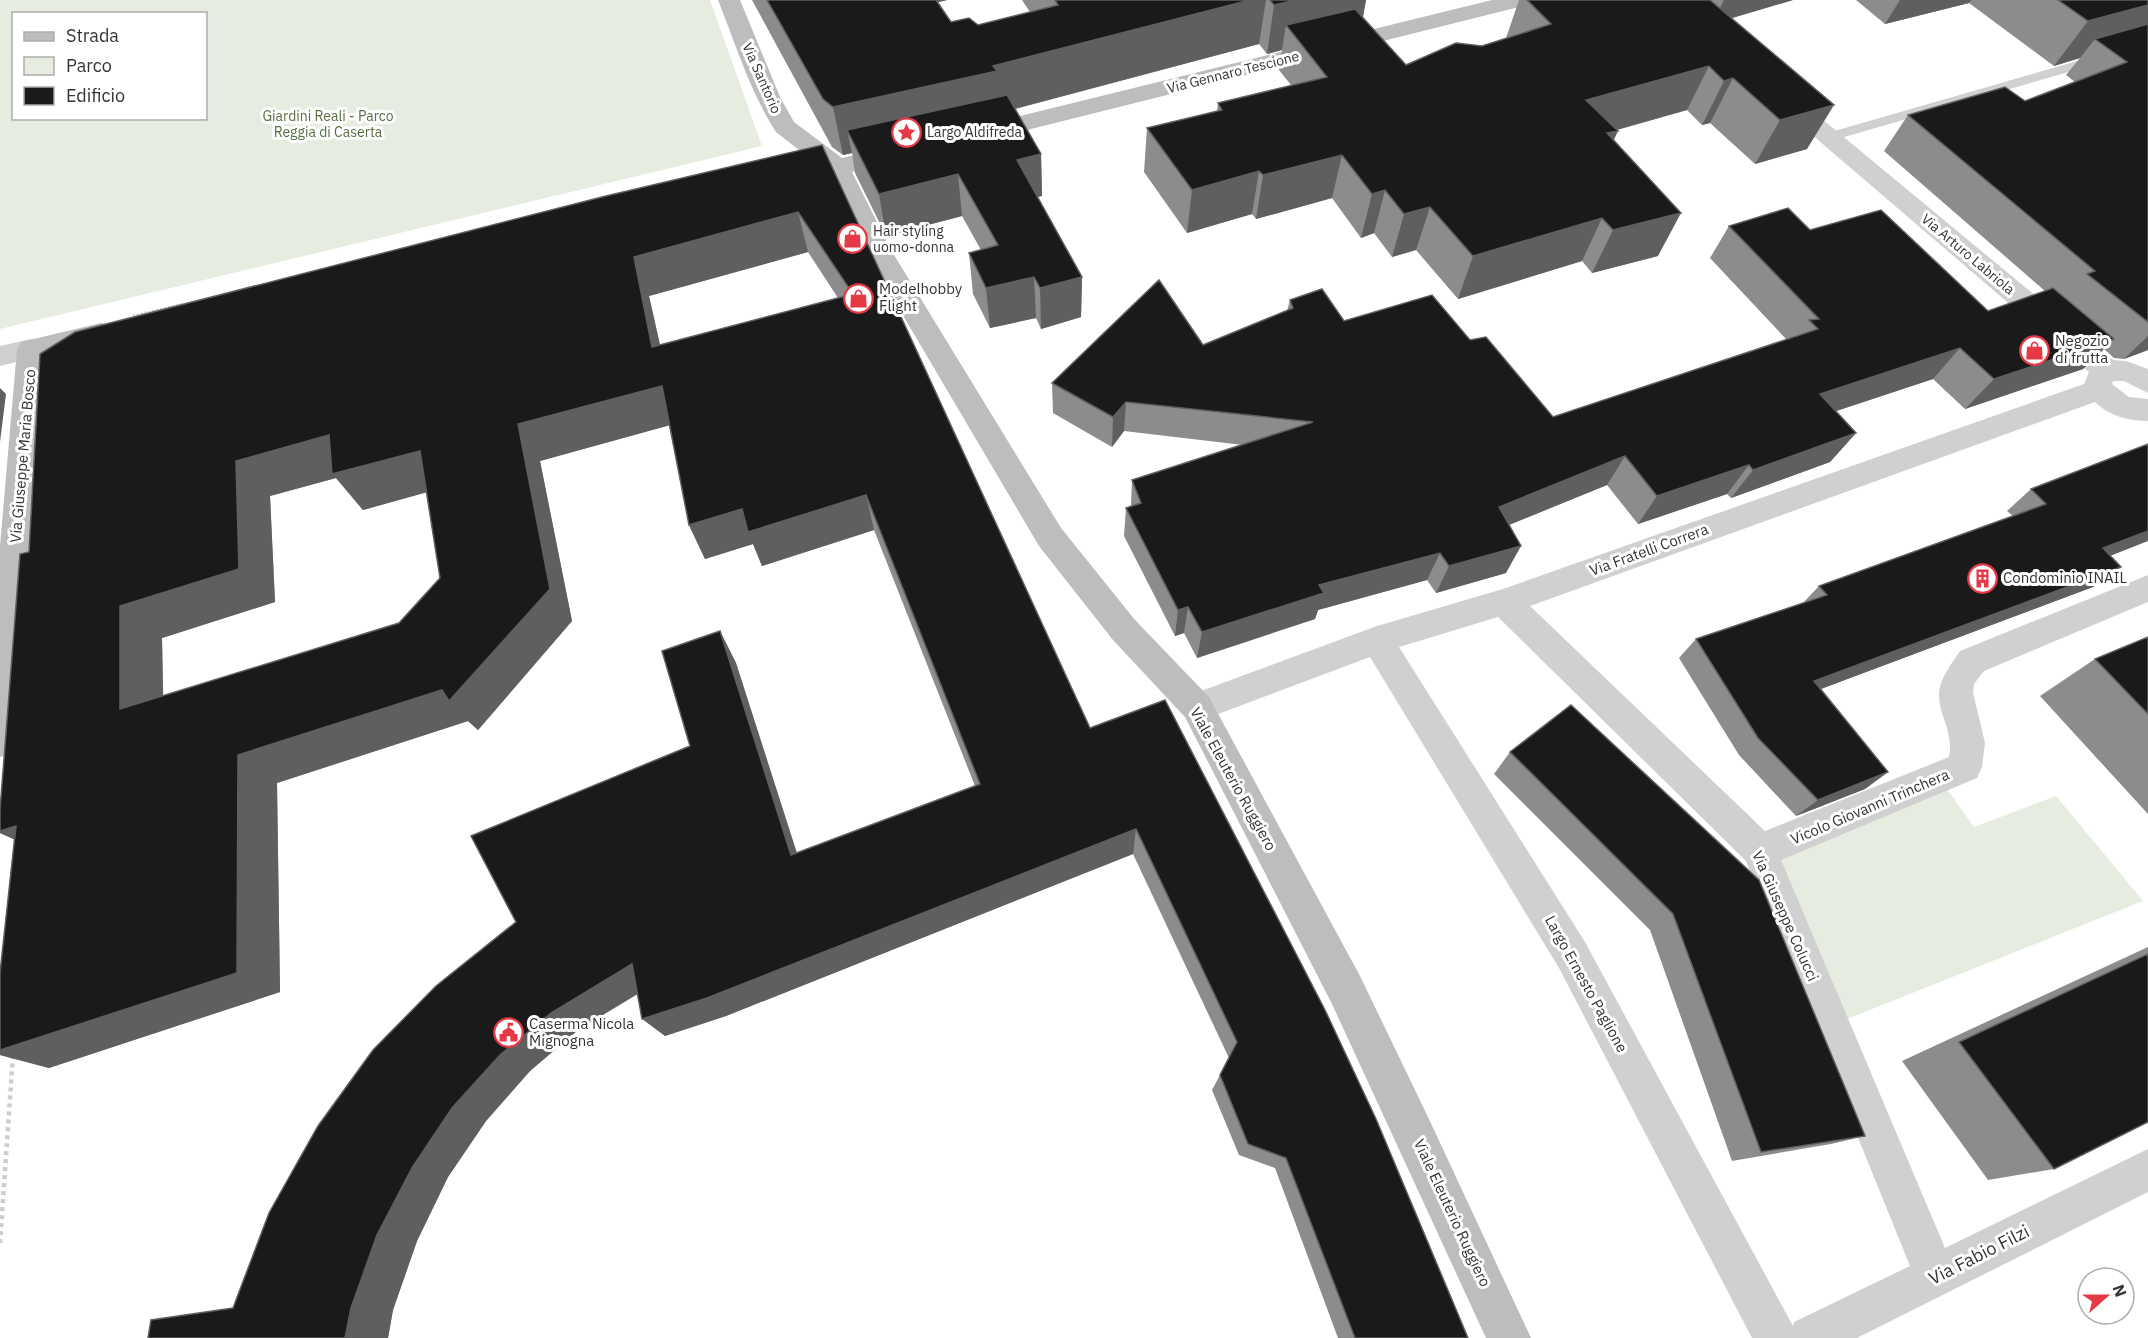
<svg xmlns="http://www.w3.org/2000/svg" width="2148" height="1338" viewBox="0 0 2148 1338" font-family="'IBM Plex Sans',sans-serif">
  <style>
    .green { fill: #e6ecdf; fill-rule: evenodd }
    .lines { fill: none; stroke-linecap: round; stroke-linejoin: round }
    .path-far1 { stroke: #cdcdcd; stroke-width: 3; stroke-dasharray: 2 2; stroke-linecap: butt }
    .path { stroke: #cdcdcd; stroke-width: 4.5; stroke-dasharray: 4 4; stroke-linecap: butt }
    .lane { fill: #d0d0d0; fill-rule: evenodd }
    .street { fill: #d0d0d0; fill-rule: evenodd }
    .secondary { fill: #bdbdbd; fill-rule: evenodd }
    .wall { fill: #8c8c8c; fill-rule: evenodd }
    .shaded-wall { fill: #5f5f5f }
    .building { fill: #1a1a1a; stroke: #5f5f5f; stroke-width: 1.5; fill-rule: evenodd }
    .labels { text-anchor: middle; stroke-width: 6; stroke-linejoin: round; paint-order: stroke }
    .far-street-label { font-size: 14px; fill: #333; stroke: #fff }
    .far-park-label { font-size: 14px; fill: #56703f; stroke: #fff }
    .far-poi-label { font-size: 14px; fill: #333; stroke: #fff; text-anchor: start }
    .poi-label { font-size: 15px; fill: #333; stroke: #fff; text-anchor: start }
    .street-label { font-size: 15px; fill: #333; stroke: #fff }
    .near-street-label { font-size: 18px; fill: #333; stroke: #fff }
  </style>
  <rect width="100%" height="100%" fill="#fff"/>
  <path class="green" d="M0 0H710L762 146 0 329ZM14 14H206V118H14Z
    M1940 779 1974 827 2056 796 2143 901 1832 1025 1759 850Z"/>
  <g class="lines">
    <path class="path-far1" d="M133 316 184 304"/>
    <path class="path" d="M0 1243 13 1055"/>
    <path class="lane" d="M2098 55 2103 56 2105 59 2103 62 1834 140 1829 142 1822 137 1824 134Z"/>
    <path class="street" d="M1785 93 1793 95 2113 360 2126 361 2148 369V393L2124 381H2113L2112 384 2129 397 2148 399V421C2129 421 2109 416 2095 402L1530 606 1765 831 1949 757C1954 731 1938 715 1939 693 1940 678 1952 663 1960 651L2148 575V602L1984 671 1974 684 1973 693 1985 743 1982 767 1977 778 1781 860 1945 1248 2148 1149V1192L1857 1338H1752L1559 968 1370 657 1197 722 1185 717 1180 707 1185 697 1377 626 1503 589 2084 384 2089 372 1777 105 1773 100 1777 95ZM1498 617 1746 861 1910 1266 1794 1322 1793 1326 1585 942 1399 647Z
      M31 339 41 342 45 349 41 356 0 366V346Z"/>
    <path class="secondary" d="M718 0H740L780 97 794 122 842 158 897 146 906 148 909 154 906 160 852 172 891 250 1061 528 1135 620 1209 697 1360 976 1428 1117 1531 1338H1486L1332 1004 1185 717 1113 640 1039 546 865 251 829 177 789 186 780 184 777 178 780 172 817 164 776 132C750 92 736 45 718 0Z
      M1492 0H1530L1527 5 979 142 970 139 967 134 970 129 979 126Z
      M101 323 111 326 115 333 111 340 44 356 17 742 12 753 0 757V546L17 349 21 342Z"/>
  </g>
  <path class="wall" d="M752 0H947L938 2 951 22 978 25 1030 12 1022 0H1366L1363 17 1406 65 1482 46 1506 38 1519 0H1793L1732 18 1807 149 1755 164 1710 123 1702 125 1687 110 1617 130 1613 140 1658 256 1592 273 1582 261 1458 299 1416 250 1392 257 1374 233 1361 238 1332 198 1256 219 1252 214 1187 233 1144 172 1147 128 1217 111 1218 103 1291 85 1279 70 1282 50 1267 54 1259 44 1015 109 1041 154 1042 196 1037 197 1082 277 1081 317 1041 329 1036 318 990 328 973 294 969 253 981 250 962 216 886 236 855 173 852 153 843 155 832 147Z
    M1856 0H2148V350L2124 359 2114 358 2104 349 2083 369 1965 409 1933 379 1836 411 1856 433 1830 462 1731 498 1727 494 1638 524 1607 485 1509 525 1506 573 1436 593 1427 580 1318 610 1315 619 1197 658 1184 633 1175 636 1124 536 1126 508 1131 506 1132 480 1243 445 1124 431 1112 447 1053 413 1052 383 1203 345 1287 311 1290 300 1344 321 1470 340 1553 417 1787 340 1710 258 1729 226 1810 230 1988 311 2045 291 1884 151 1908 115 2025 101 2075 82 2066 75 2080 58 2054 66 1969 3 1885 24Z
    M822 145 1090 728 1468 1338H1338L1275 1168 1239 1155 1212 1090 1229 1058 1133 854 726 1016 665 1036 638 994 578 1030 530 1071 486 1121 448 1177 417 1241 393 1310 388 1338H148L233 1308 516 922 690 746 720 631 736 663 797 853 975 786 874 530 762 566 753 544 705 559 689 525 669 425 540 461 572 621 478 730 468 721 277 783 280 992 49 1068 0 1055V973L14 839 0 833V810L29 552ZM808 252 838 298 660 345 649 296ZM336 478 363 510 426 492 440 578 399 623 163 696 162 638 275 602 270 496Z
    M2031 489 2110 556 2093 587 1821 689 1888 772 1865 789 1796 816 1739 755 1679 658 1696 639 1803 603 1819 586 2013 516 2007 511Z
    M2148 637V814L2040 696 2095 659Z
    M1510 752 1759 880 1865 1136 1831 1144 1732 1161 1650 930 1494 774Z
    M2148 947V1122L2054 1169 1988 1180 1902 1061Z"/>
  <path class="shaded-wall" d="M914 0H947L915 8Z
    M1250 0H1266L1259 44 999 113 847 130 852 153 843 155 833 107Z
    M1296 0H1366L1362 22 1286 25 1282 50 1267 54 1274 5Z
    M1724 0H1793L1712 24Z
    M1900 0H1971L1969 3 1885 24Z
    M2148 5V39H2095L2080 58 2054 66 2088 21Z
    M1709 66 1687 110 1609 132 1618 131 1598 174 1586 100Z
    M1733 78 1710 123 1702 125 1724 81Z
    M1834 105 1807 149 1755 164 1780 120Z
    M1041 154 1042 196 1019 202 1017 160Z
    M1342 155 1332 198 1256 219 1263 175Z
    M1259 171 1252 214 1187 233 1192 190Z
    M958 174 962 216 886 236 879 194Z
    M1385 190 1374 233 1361 238 1372 194Z
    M1430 207 1416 250 1392 257 1404 214Z
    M798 212 808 252 649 296 669 385 652 347 634 257Z
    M1681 213 1658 256 1592 273 1613 230Z
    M1602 218 1582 261 1458 299 1473 256Z
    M1034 277 1036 318 990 328 986 288Z
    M1082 277 1081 317 1041 329 1040 288Z
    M2148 336V350L2124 359Z
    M2114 339 2083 369 1965 409 1994 379Z
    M1960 348 1933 379 1797 424 1820 394Z
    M662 386 678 423 540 461 572 621 478 730 468 721 277 783 280 992 49 1068 0 1055V1050L238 755 442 690 518 424Z
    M0 388 6 394 0 442Z
    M1126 402 1124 431 1112 447 1113 417Z
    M1856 433 1830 462 1731 498 1753 470Z
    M329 435 420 451 446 487 363 510 336 478 270 496 275 602 162 638 164 738 120 709V606L236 461Z
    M1625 456 1607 485 1484 535 1499 507Z
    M1749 465 1727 494 1638 524 1657 496Z
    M866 495 874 530 762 566 753 544 705 559 689 525 742 509Z
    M2148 531V541L2077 569 2103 548Z
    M1521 546 1506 573 1436 593 1449 566Z
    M1440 553 1427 580 1318 610 1315 619 1197 658 1202 632 1319 585Z
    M2121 567 2093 587 1794 699 1814 681Z
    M1188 607 1184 633 1175 636 1178 610Z
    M720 631 736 663 805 879 791 855Z
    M1888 772 1865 789 1796 816 1818 800Z
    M16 826 50 856 0 833V831Z
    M1136 829 1133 854 726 1016 665 1036 642 1019Z
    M632 964 655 983 578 1030 530 1071 486 1121 448 1177 417 1241 393 1310 388 1338H345L351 1308 377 1235 412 1168 452 1108 500 1055 551 1013Z"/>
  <path class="building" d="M767 0H936L951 22 969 18 978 25 1058 5 1055 0H1250L993 66 997 71 833 107 823 99Z
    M1270 0H1296L1274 5Z
    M1527 0H1710L1834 105 1780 120 1733 78 1724 81 1709 66 1586 100 1618 131 1607 133 1681 213 1613 230 1602 218 1473 256 1430 207 1404 214 1385 190 1372 194 1342 155 1263 175 1259 171 1192 190 1147 128 1222 110 1218 103 1327 77 1286 25 1355 9 1406 65 1456 43 1482 46 1551 24Z
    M2058 0H2148V5L2088 21Z
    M2148 24V322L2087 274 2095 271 1908 115 2005 87 2025 101 2127 62 2095 39Z
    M1007 95 1041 154 1017 160 1082 277 1040 288 1034 277 986 288 969 253 998 245 958 174 879 194 847 130Z
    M822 145 1090 728 1165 700 1325 1010 1376 1119 1468 1338H1355L1286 1158 1248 1144 1220 1075 1237 1042 1136 829 707 998 642 1019 632 964 551 1013 500 1055 452 1108 412 1168 377 1235 351 1308 345 1338H148L151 1320 233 1308 269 1213 318 1126 373 1050 436 986 516 922 471 836 690 746 662 651 720 631 791 855 980 784 866 495 748 532 742 509 689 525 662 386 518 424 550 589 449 701 442 690 238 755 237 973 0 1050V973L16 826 0 831V810L20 554 29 552 40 354 75 332 606 196ZM798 212 853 294 652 347 634 257ZM329 435 332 474 420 451 440 578 399 623 120 709V606L239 569 236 461Z
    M1788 208 1810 230 1881 210 1988 311 2053 288 2114 339 1994 379 1960 348 1820 394 1856 433 1753 470 1749 465 1657 496 1625 456 1499 507 1521 546 1449 566 1440 553 1319 585 1324 593 1202 632 1188 607 1178 610 1126 508 1141 503 1132 480 1313 422 1126 402 1113 417 1052 383 1159 280 1203 345 1293 308 1290 300 1322 289 1344 321 1432 295 1470 340 1486 337 1553 417 1818 329 1809 320 1819 319 1729 226Z
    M2148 444V531L2103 548 2121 567 1814 681 1888 772 1818 800 1758 738 1696 639 1827 595 1819 586 2046 504 2031 489Z
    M2148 637V714L2095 659Z
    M1571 705 1759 880 1865 1136 1761 1152 1673 914 1510 752Z
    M2148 954V1122L2054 1169 1959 1042Z"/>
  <defs>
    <symbol id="sight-ring" viewBox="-11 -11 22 22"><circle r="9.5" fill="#fff" stroke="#e63946" stroke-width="1.5"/><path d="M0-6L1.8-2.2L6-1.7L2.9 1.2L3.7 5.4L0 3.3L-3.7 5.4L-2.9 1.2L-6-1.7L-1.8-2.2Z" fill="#e63946"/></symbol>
    <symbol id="shop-ring" viewBox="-11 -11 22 22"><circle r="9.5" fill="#fff" stroke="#e63946" stroke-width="1.5"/><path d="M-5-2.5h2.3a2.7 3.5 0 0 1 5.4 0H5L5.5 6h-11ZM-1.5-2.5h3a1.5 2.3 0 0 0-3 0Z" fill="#e63946"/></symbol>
    <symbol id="building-ring" viewBox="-11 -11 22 22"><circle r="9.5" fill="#fff" stroke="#e63946" stroke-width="1.5"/><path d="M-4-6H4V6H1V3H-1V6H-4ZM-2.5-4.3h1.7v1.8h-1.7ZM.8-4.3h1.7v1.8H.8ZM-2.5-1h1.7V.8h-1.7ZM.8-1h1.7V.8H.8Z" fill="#e63946"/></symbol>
    <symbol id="civic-ring" viewBox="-11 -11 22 22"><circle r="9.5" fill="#fff" stroke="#e63946" stroke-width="1.5"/><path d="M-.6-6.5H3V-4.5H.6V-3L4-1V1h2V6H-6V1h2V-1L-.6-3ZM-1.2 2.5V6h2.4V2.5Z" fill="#e63946"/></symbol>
  </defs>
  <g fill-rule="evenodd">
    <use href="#sight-ring" x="890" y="116" width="33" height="33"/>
    <use href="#shop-ring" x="836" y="222" width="33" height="33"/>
    <use href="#shop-ring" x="842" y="282" width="33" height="33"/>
    <use href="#shop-ring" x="2018" y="334" width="33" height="33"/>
    <use href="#building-ring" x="1966" y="562" width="33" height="33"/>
    <use href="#civic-ring" x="492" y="1016" width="33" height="33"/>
  </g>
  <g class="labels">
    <g class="far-street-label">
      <text transform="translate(1233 72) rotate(-14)" y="5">Via Gennaro Tescione</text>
      <text transform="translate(762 78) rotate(66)" y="5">Via Santorio</text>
      <text transform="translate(1968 254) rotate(40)" y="5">Via Arturo Labriola</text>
    </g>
    <g class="far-park-label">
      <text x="328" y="121">Giardini Reali - Parco<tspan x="328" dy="16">Reggia di Caserta</tspan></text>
    </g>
    <g class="far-poi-label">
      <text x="927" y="137">Largo Aldifreda</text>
      <text x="873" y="236">Hair styling<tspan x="873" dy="16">uomo-donna</tspan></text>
    </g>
    <g class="poi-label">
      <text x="879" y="294">Modelhobby<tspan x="879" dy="17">Flight</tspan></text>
      <text x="2055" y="346">Negozio<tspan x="2055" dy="17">di frutta</tspan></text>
      <text x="2003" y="583">Condominio INAIL</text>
      <text x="529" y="1029">Caserma Nicola<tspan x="529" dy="17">Mignogna</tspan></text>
    </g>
    <g class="street-label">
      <text transform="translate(23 456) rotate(-85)" y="5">Via Giuseppe Maria Bosco</text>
      <text transform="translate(1649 550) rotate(-20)" y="5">Via Fratelli Correra</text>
      <text transform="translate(1233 779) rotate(61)" y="5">Viale Eleuterio Ruggiero</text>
      <text transform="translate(1870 807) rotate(-23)" y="5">Vicolo Giovanni Trinchera</text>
      <text transform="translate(1785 916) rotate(66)" y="5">Via Giuseppe Colucci</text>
      <text transform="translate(1586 984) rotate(61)" y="5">Largo Ernesto Paglione</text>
      <text transform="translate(1452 1213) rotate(65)" y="5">Viale Eleuterio Ruggiero</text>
    </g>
    <g class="near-street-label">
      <text transform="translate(1979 1255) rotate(-27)" y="6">Via Fabio Filzi</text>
    </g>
  </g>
  <rect x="12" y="12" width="195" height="108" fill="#ffffff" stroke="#adadad" stroke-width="1.5"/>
  <rect x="24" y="32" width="30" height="9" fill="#bdbdbd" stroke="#adadad" stroke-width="1.5"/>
  <text x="66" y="42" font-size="18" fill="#333333">Strada</text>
  <rect x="24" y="57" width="30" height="18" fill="#e6ecdf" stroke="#adadad" stroke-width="1.5"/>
  <text x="66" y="72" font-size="18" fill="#333333">Parco</text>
  <rect x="24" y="87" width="30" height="18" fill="#1a1a1a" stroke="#adadad" stroke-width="1.5"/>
  <text x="66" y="102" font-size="18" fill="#333333">Edificio</text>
  <g transform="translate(2106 1296) rotate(69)"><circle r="28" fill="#ffffff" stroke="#adadad" stroke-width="1.5"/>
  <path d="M0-4.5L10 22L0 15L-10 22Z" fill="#e63946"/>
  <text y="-9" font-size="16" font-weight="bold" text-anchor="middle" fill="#333333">N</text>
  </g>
</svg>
